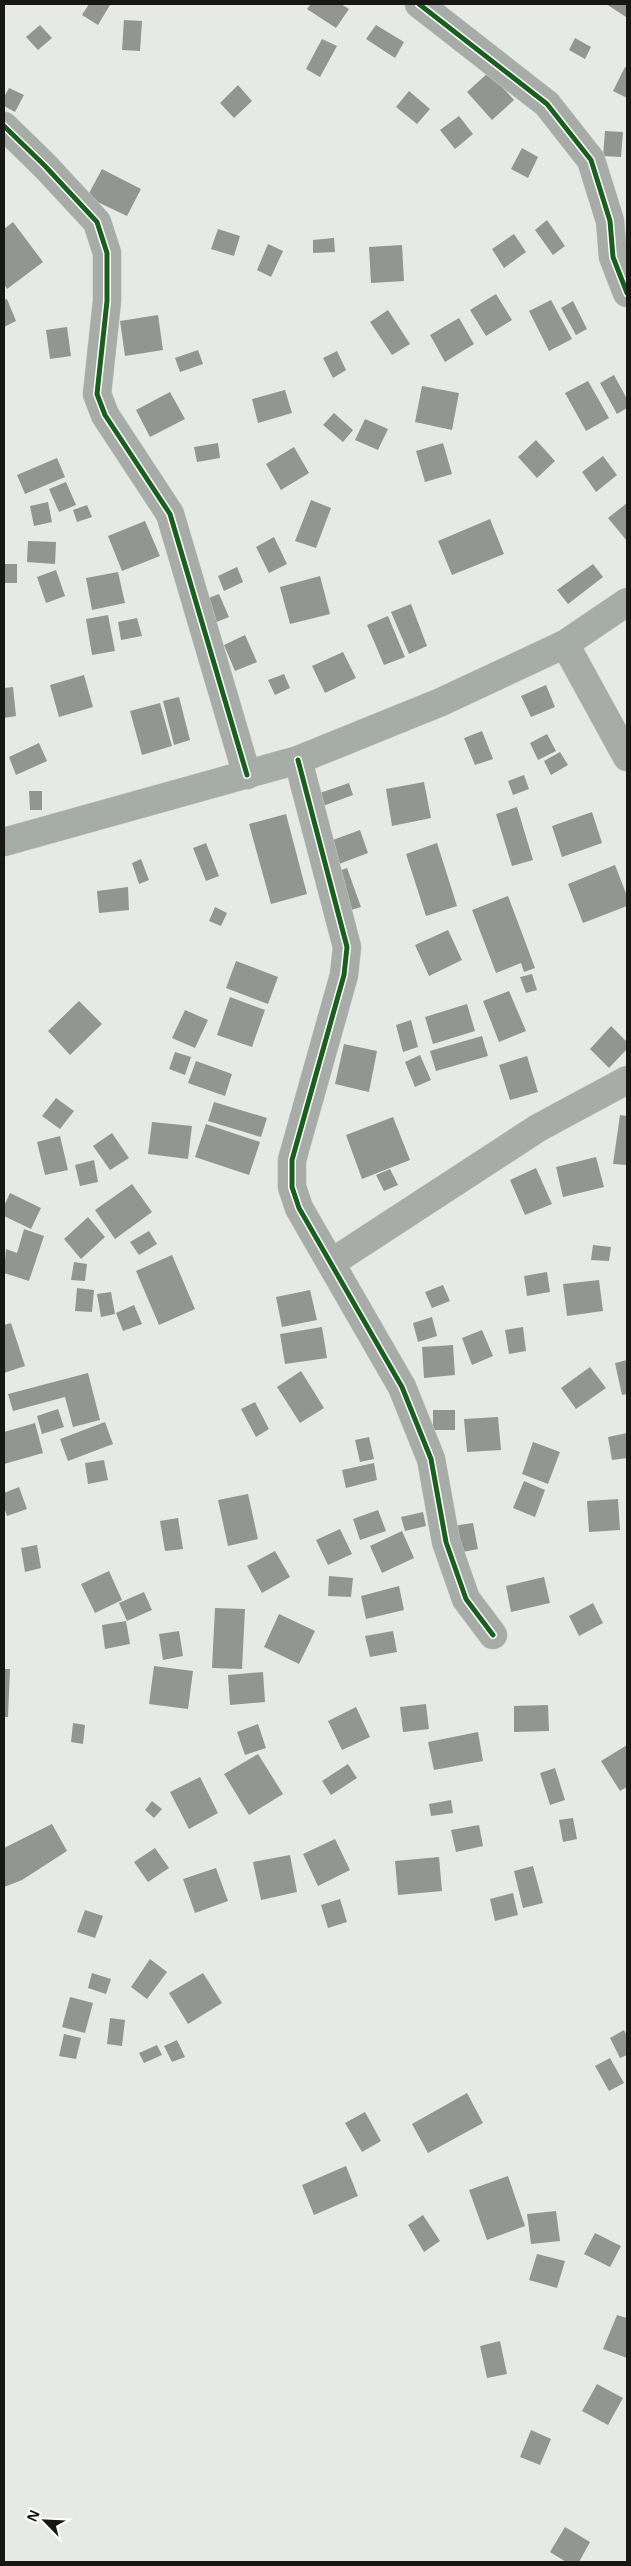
<svg xmlns="http://www.w3.org/2000/svg" width="631" height="2566" viewBox="0 0 631 2566" font-family="'Open Sans',sans-serif">
  <style>
    .building { fill: #939590 }
    .lines { fill: none; stroke-linecap: round; stroke-linejoin: round }
    .street-casing { stroke: #c6c8c4; stroke-width: 29 }
    .secondary-casing { stroke: #c6c8c4; stroke-width: 29 }
    .street { stroke: #a7aca8; stroke-width: 28 }
    .secondary { stroke: #a6aca8; stroke-width: 28 }
    .cycleway-casing { stroke: #fff; stroke-width: 8 }
    .cycleway { stroke: #1b5e20; stroke-width: 5 }
  </style>
  <rect width="100%" height="100%" fill="#e7eae4"/>
  <path class="building" d="M89 4 110 5 98 25 82 15Z
    M311 4H341L349 9 336 28 307 9Z
    M606 4H627V15L626 17Z
    M124 20 142 21 140 51 122 50Z
    M40 25 52 38 38 50 26 37Z
    M376 25 404 42 395 58 366 39Z
    M575 38 591 47 585 59 569 50Z
    M322 39 337 46 320 77 306 69Z
    M625 67 627 68V98L613 91Z
    M489 72 514 100 492 120 467 92Z
    M238 85 252 101 234 118 220 103Z
    M9 88 24 95 15 112 4 106V97Z
    M409 91 430 109 417 124 396 107Z
    M459 116 473 134 455 149 440 130Z
    M605 131 623 132 621 157 603 156Z
    M522 148 538 157 528 178 511 169Z
    M102 169 141 189 127 216 87 197Z
    M547 220 565 246 553 255 535 230Z
    M13 222 43 262 7 289 4 284V229Z
    M218 229 240 236 234 256 211 249Z
    M514 234 526 252 504 268 492 249Z
    M334 238 335 252 313 253V240Z
    M268 244 283 251 271 277 257 270Z
    M402 245 404 281 371 283 369 247Z
    M496 294 512 320 486 336 470 310Z
    M7 299 16 321 4 327V300Z
    M551 300 572 339 549 351 529 311Z
    M573 301 587 329 576 335 561 308Z
    M388 310 410 344 392 355 370 322Z
    M158 315 163 350 125 356 120 321Z
    M459 318 474 344 445 362 430 335Z
    M67 327 71 356 50 359 46 330Z
    M198 350 203 364 180 372 175 358Z
    M337 351 346 370 333 378 323 358Z
    M614 375 627 399V408L617 414 600 383Z
    M588 381 609 418 586 431 565 393Z
    M422 386 459 393 452 430 415 422Z
    M285 390 292 413 258 423 252 399Z
    M170 392 185 419 150 437 136 410Z
    M334 413 353 430 343 442 323 425Z
    M365 419 388 429 378 450 355 440Z
    M536 440 555 461 537 478 518 457Z
    M218 443 220 458 197 462 194 447Z
    M443 443 452 474 425 482 416 451Z
    M294 447 309 473 281 490 266 464Z
    M603 456 617 475 596 492 582 472Z
    M57 458 65 477 25 494 17 475Z
    M66 482 76 505 59 512 49 489Z
    M311 500 331 508 316 548 295 541Z
    M48 502 52 522 34 526 30 506Z
    M627 503V541L608 518Z
    M87 505 92 517 77 522 73 510Z
    M490 519 504 554 452 575 438 541Z
    M145 521 160 556 122 571 108 536Z
    M274 537 287 564 269 573 256 547Z
    M28 541 56 542 55 564 27 562Z
    M4 564H17V583H4Z
    M593 564 603 577 568 604 557 590Z
    M237 567 243 582 224 591 218 576Z
    M56 570 65 596 46 603 37 577Z
    M118 572 125 603 92 610 86 578Z
    M320 576 330 614 290 624 280 587Z
    M219 594 229 617 209 625 199 602Z
    M411 604 427 646 409 654 391 612Z
    M108 615 115 651 92 655 86 619Z
    M388 616 405 657 384 665 367 625Z
    M137 618 142 636 121 640 118 622Z
    M245 635 257 662 235 671 224 645Z
    M343 652 356 678 325 693 312 666Z
    M284 674 290 688 275 695 268 680Z
    M84 675 93 707 59 717 50 685Z
    M546 685 555 707 531 717 521 696Z
    M13 687 16 716 4 718V688Z
    M179 697 190 740 174 745 163 701Z
    M160 703 172 746 142 755 130 711Z
    M482 731 493 759 475 765 464 738Z
    M547 734 556 751 538 760 530 743Z
    M39 743 47 761 16 775 9 757Z
    M560 752 568 765 551 775 544 761Z
    M524 775 529 789 513 795 508 781Z
    M424 782 431 818 392 826 386 789Z
    M349 783 353 795 312 810 308 797Z
    M29 791H42V810H30Z
    M517 807 533 860 512 866 496 814Z
    M592 812 602 843 562 857 552 826Z
    M286 814 307 894 271 904 249 824Z
    M360 830 368 853 331 867 322 844Z
    M206 843 219 876 206 881 193 848Z
    M437 843 457 906 426 916 406 854Z
    M141 859 149 880 139 884 132 863Z
    M615 865 627 896V906L583 923 568 884Z
    M347 868 361 907 344 912 330 874Z
    M128 887 129 910 99 913 97 891Z
    M508 896 535 968 524 972 521 963 496 973 472 910Z
    M215 907 227 913 221 926 209 921Z
    M448 930 462 960 429 976 415 945Z
    M236 961 278 977 268 1004 226 988Z
    M532 974 537 990 526 993 520 977Z
    M509 991 526 1031 499 1042 483 1001Z
    M230 997 265 1010 252 1047 217 1035Z
    M79 1001 102 1024 70 1055 48 1031Z
    M467 1004 475 1031 433 1044 425 1017Z
    M185 1010 208 1020 195 1048 172 1038Z
    M411 1020 418 1047 403 1052 396 1025Z
    M611 1026 627 1042V1049L609 1068 590 1049Z
    M482 1036 488 1056 436 1071 430 1051Z
    M344 1044 377 1051 369 1092 335 1084Z
    M175 1052 191 1057 185 1075 169 1069Z
    M420 1055 431 1080 415 1087 405 1062Z
    M527 1056 538 1092 510 1100 499 1065Z
    M196 1061 232 1074 225 1096 188 1083Z
    M56 1098 74 1111 60 1129 42 1116Z
    M214 1102 267 1118 261 1137 208 1121Z
    M620 1115 627 1116V1165L613 1164Z
    M393 1117 410 1160 362 1179 346 1135Z
    M152 1122 192 1126 188 1159 148 1154Z
    M206 1124 260 1142 249 1175 195 1157Z
    M112 1133 129 1158 110 1170 93 1146Z
    M60 1136 68 1170 45 1175 37 1142Z
    M596 1157 604 1187 563 1197 556 1167Z
    M94 1160 98 1182 80 1186 75 1165Z
    M536 1168 552 1204 525 1215 510 1180Z
    M390 1169 398 1185 384 1191 376 1175Z
    M132 1184 152 1212 115 1239 95 1210Z
    M10 1193 41 1208 31 1229 4 1216V1206Z
    M88 1217 105 1237 81 1259 64 1239Z
    M24 1229 44 1236 29 1281 4 1273 6 1249 17 1253Z
    M149 1231 157 1244 139 1255 130 1242Z
    M593 1245 611 1247 609 1261 591 1260Z
    M172 1255 195 1309 159 1325 136 1271Z
    M74 1262 87 1264 85 1281 71 1280Z
    M547 1272 550 1292 527 1296 524 1276Z
    M599 1280 603 1311 567 1316 563 1284Z
    M443 1285 450 1301 432 1308 425 1292Z
    M77 1288 94 1290 92 1312 75 1311Z
    M310 1290 317 1320 282 1327 276 1297Z
    M111 1292 115 1314 101 1317 97 1294Z
    M134 1305 142 1324 123 1331 116 1313Z
    M432 1317 437 1336 418 1342 413 1323Z
    M11 1323 25 1366 4 1373V1325Z
    M322 1327 327 1358 285 1364 280 1334Z
    M523 1327 526 1351 509 1354 505 1330Z
    M482 1330 493 1356 472 1365 462 1338Z
    M453 1345 455 1375 424 1378 422 1347Z
    M627 1360V1394L622 1395 615 1363Z
    M590 1367 606 1388 576 1409 561 1388Z
    M301 1371 324 1408 300 1423 277 1387Z
    M88 1373 100 1420 73 1427 65 1397 13 1411 8 1394Z
    M255 1402 269 1429 256 1437 241 1409Z
    M58 1409 64 1427 42 1434 37 1416Z
    M433 1410H455V1430H433Z
    M498 1417 501 1450 467 1452 464 1419Z
    M105 1422 113 1444 68 1461 60 1439Z
    M35 1423 43 1453 4 1464V1432Z
    M627 1433V1458L612 1460 608 1437Z
    M369 1437 374 1459 360 1462 355 1440Z
    M533 1442 560 1452 548 1484 522 1474Z
    M104 1460 108 1480 88 1484 85 1463Z
    M374 1463 377 1480 346 1488 342 1470Z
    M524 1481 545 1490 535 1517 513 1508Z
    M19 1487 27 1509 7 1516 4 1507V1493Z
    M248 1494 258 1539 228 1546 218 1500Z
    M618 1499 620 1530 589 1532 587 1501Z
    M378 1510 386 1531 360 1540 353 1519Z
    M423 1512 426 1526 405 1531 401 1517Z
    M178 1518 183 1549 165 1551 160 1521Z
    M473 1523 478 1549 458 1553 453 1526Z
    M340 1529 352 1554 328 1565 316 1540Z
    M402 1531 414 1558 382 1573 370 1546Z
    M37 1545 41 1568 25 1572 21 1548Z
    M275 1551 290 1577 262 1593 247 1566Z
    M109 1571 122 1600 95 1613 81 1584Z
    M329 1576 353 1578 351 1597 328 1596Z
    M544 1577 550 1603 511 1612 506 1586Z
    M399 1586 404 1610 366 1619 361 1596Z
    M144 1592 152 1610 127 1621 119 1603Z
    M593 1603 603 1623 579 1636 569 1616Z
    M215 1608 245 1609 242 1669 212 1668Z
    M279 1614 315 1631 299 1664 264 1647Z
    M126 1621 130 1644 105 1649 102 1625Z
    M179 1631 183 1656 163 1660 159 1634Z
    M393 1631 397 1652 370 1657 365 1636Z
    M154 1666 193 1671 188 1709 149 1704Z
    M4 1669H10L8 1717H4Z
    M263 1672 265 1702 230 1705 228 1675Z
    M426 1704 429 1729 403 1732 400 1707Z
    M548 1705 549 1731 514 1732V1706Z
    M356 1707 370 1737 342 1750 328 1721Z
    M73 1723 85 1725 83 1744 71 1742Z
    M258 1724 266 1748 245 1755 237 1732Z
    M478 1732 483 1761 434 1770 428 1742Z
    M627 1745V1787L620 1791 601 1761Z
    M258 1754 283 1794 249 1815 224 1774Z
    M348 1764 357 1778 331 1795 322 1781Z
    M555 1768 565 1800 550 1805 540 1773Z
    M200 1777 218 1813 189 1829 170 1792Z
    M451 1800 453 1813 431 1816 429 1804Z
    M152 1801 162 1809 154 1818 145 1810Z
    M573 1818 577 1839 563 1842 559 1820Z
    M52 1824 67 1851 22 1880 4 1887V1848Z
    M479 1825 483 1846 456 1852 451 1830Z
    M335 1839 350 1870 318 1886 303 1854Z
    M155 1848 169 1868 148 1882 134 1862Z
    M290 1855 297 1892 261 1900 253 1862Z
    M439 1857 442 1891 398 1895 395 1861Z
    M533 1866 543 1903 523 1908 514 1871Z
    M216 1868 228 1901 195 1913 183 1879Z
    M513 1893 518 1915 495 1921 490 1899Z
    M340 1899 347 1922 328 1928 321 1905Z
    M85 1910 103 1916 95 1938 77 1932Z
    M150 1959 167 1972 147 1999 131 1987Z
    M92 1973 111 1979 106 1994 88 1988Z
    M203 1973 222 2003 188 2024 169 1993Z
    M70 1997 93 2003 85 2033 62 2027Z
    M110 2018 125 2020 122 2046 107 2044Z
    M624 2030 627 2036V2055L620 2058 610 2038Z
    M64 2034 81 2038 76 2059 59 2056Z
    M177 2040 185 2057 172 2062 164 2046Z
    M157 2045 162 2055 144 2063 139 2053Z
    M610 2058 624 2083 609 2091 595 2066Z
    M467 2093 483 2123 428 2153 412 2124Z
    M365 2112 381 2141 362 2152 345 2123Z
    M346 2166 358 2196 314 2215 302 2185Z
    M508 2176 525 2226 487 2240 469 2190Z
    M556 2211 560 2241 531 2244 527 2214Z
    M423 2215 440 2241 424 2252 408 2225Z
    M595 2233 621 2246 610 2267 584 2254Z
    M537 2254 565 2261 557 2288 529 2280Z
    M617 2315 627 2318V2358L603 2349Z
    M500 2341 507 2374 487 2378 480 2346Z
    M597 2384 623 2398 608 2425 582 2411Z
    M531 2430 551 2439 540 2465 520 2457Z
    M565 2527 590 2542 579 2562H566L550 2552Z"/>
  <g class="lines">
    <defs>
      <path id="street" d="M419 4 547 104 591 160 610 221 613 257 627 293
        M4 126 45 166 97 222 107 253V301L97 394 105 415 170 514 247 775
        M565 644 627 757
        M298 760 347 947 344 975 292 1160V1187L299 1208 402 1387 431 1459 446 1542 466 1599 493 1635
        M331 1263 538 1128 627 1080"/>
      <path id="secondary" d="M4 842 298 760 441 702 565 644 627 602"/>
    </defs>
    <use href="#street" class="street-casing"/>
    <use href="#secondary" class="secondary-casing"/>
    <use href="#street" class="street"/>
    <use href="#secondary" class="secondary"/>
    <defs>
      <path id="cycleway" d="M419 4 547 104 591 160 610 221 613 257 627 293
        M4 126 45 166 97 222 107 253V301L97 394 105 415 170 514 247 775
        M298 760 347 947 344 975 292 1160V1187L299 1208 402 1387 431 1459 446 1542 466 1599 493 1635"/>
    </defs>
    <use href="#cycleway" class="cycleway-casing"/>
    <use href="#cycleway" class="cycleway"/>
  </g>
  <rect width="631" height="2566" fill="none" stroke="#171815" stroke-width="10"/>
  <g transform="translate(45 2521) rotate(294)" stroke="#ffffff" stroke-width="4" paint-order="stroke">
  <path d="M0-4L9 19L0 12L-9 19Z" fill="#171815"/>
  <text y="-8" font-size="14" font-weight="bold" text-anchor="middle" fill="#171815">N</text>
  </g>
</svg>
